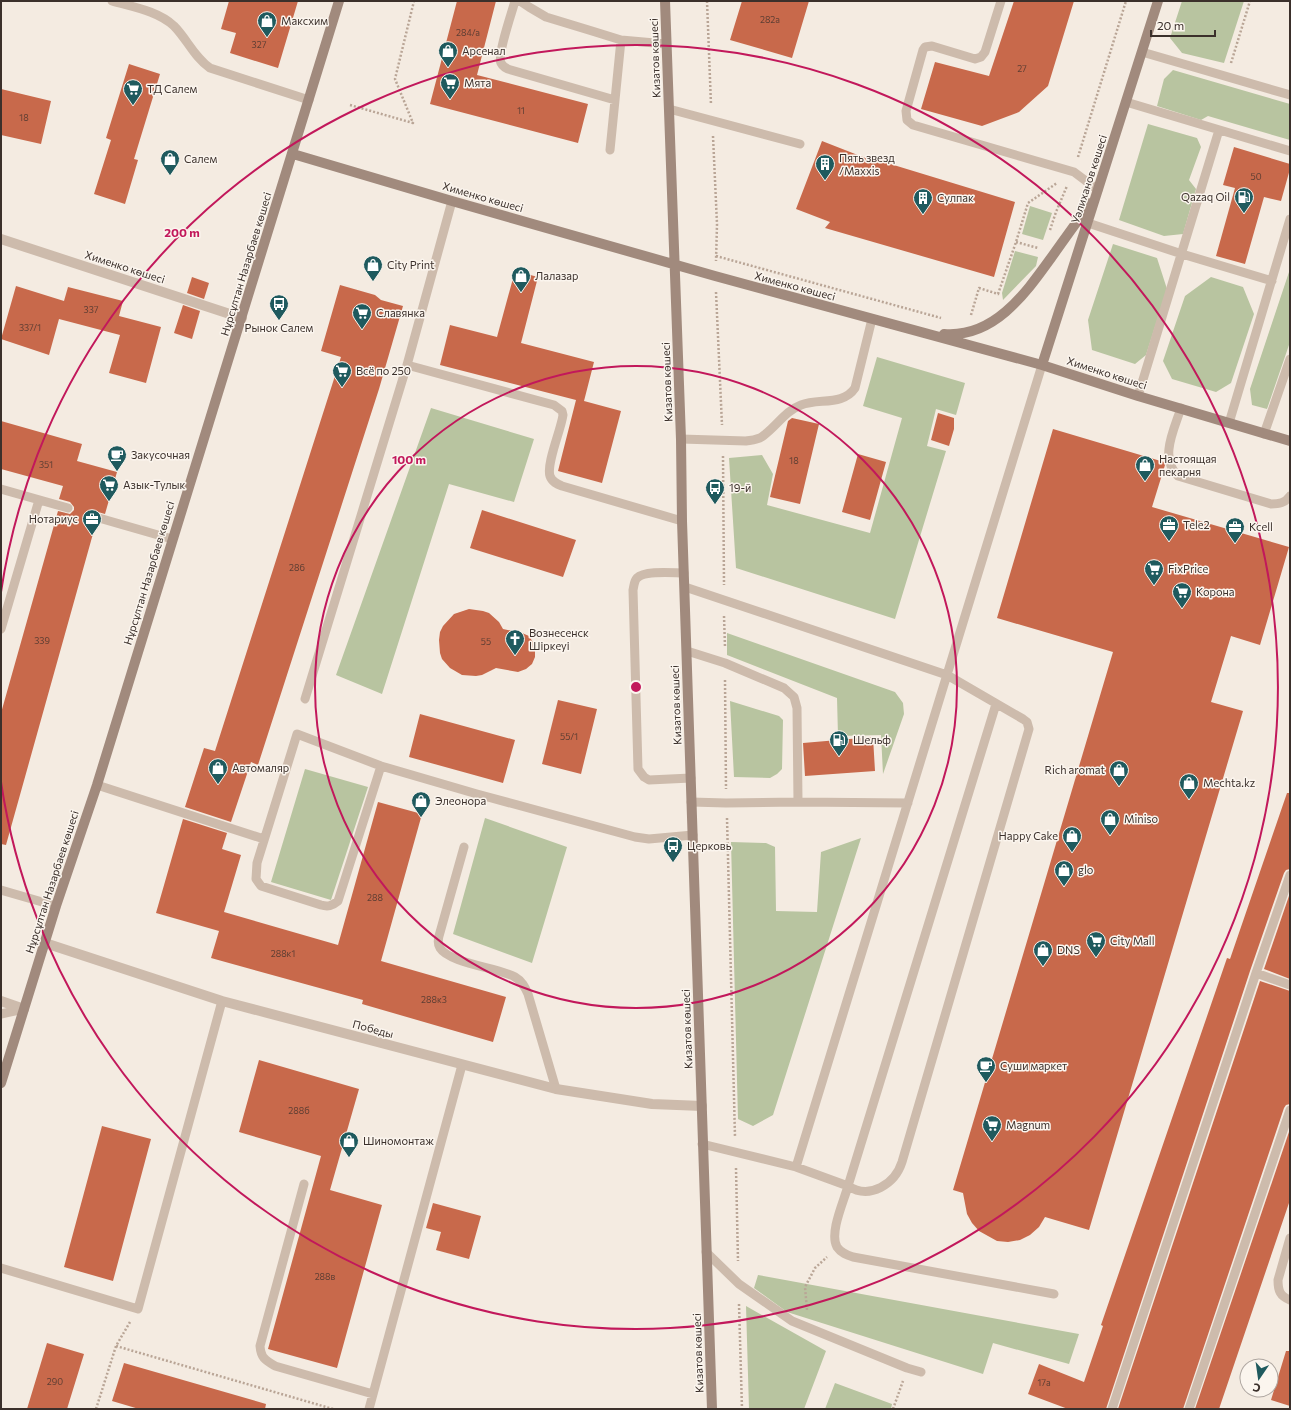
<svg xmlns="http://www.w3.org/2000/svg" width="1291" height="1410" viewBox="0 0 1291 1410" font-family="Commissioner,sans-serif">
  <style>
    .green { fill: #b8c4a0 }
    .building { fill: #c8694b }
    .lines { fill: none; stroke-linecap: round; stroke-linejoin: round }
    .path { stroke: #b9a596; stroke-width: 2.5; stroke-dasharray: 2 2; stroke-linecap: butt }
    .lane { stroke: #cdbbac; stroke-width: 9 }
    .street { stroke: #cdbbac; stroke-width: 10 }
    .secondary { stroke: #a18a7d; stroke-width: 10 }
    .ring { fill: none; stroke: #c2185b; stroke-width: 2 }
    .labels { text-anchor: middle; stroke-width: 3; stroke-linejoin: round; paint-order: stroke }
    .number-label { font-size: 9px; fill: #5e3e33 }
    .poi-label { font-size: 11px; fill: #3b302b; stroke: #fbf5ee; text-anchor: start }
    .street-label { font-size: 11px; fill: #3b302b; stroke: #fbf5ee }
    .centre { fill: #c2185b; stroke: #fbf5ee; stroke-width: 2 }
    .ring-label { font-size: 12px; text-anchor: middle; font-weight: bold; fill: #c2185b; stroke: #fbf5ee; stroke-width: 3; stroke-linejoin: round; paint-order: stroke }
  </style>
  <rect width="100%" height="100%" fill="#f4ebe1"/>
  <path class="green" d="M1182 1H1244L1224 63 1182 53 1170 38Z
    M1173 70 1290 104V140L1208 116 1201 120 1157 106 1164 79Z
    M1148 124 1197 138 1201 147 1189 180 1196 189 1183 234 1164 236 1119 220Z
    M1030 206 1052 213 1043 240 1022 234Z
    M1113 244 1157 258 1167 289 1146 355 1135 364 1092 350 1088 320Z
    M1015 251 1038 257 1036 266 1003 300 1002 293Z
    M1290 269V342L1267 409 1252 405 1250 389Z
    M1211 277 1243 287 1254 314 1231 383 1216 392 1172 379 1163 361 1185 296Z
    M877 357 965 383 956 415 936 409 927 446 946 451 895 619 736 568 729 458 762 455 773 474 767 505 870 533 902 418 863 406Z
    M431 408 534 439 514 502 449 484 382 694 336 675Z
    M727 633 895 692 903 703 904 714 883 774 881 735 838 736 837 698 727 655Z
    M730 701 779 716 783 720 782 769 777 774 770 778 734 777Z
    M305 769 368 787 331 900 271 882Z
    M485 818 567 847 532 963 453 934Z
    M861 838 773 1115 753 1126 738 1119 731 842 766 843 775 847 776 911 817 912 821 852Z
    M758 1275 1079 1334 1069 1364 993 1343 983 1374 787 1312 754 1288Z
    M746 1306 826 1351 804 1409H749Z
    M835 1383 892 1404 891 1409H825Z"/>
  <path class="building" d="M229 1H298L278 68 230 53 236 33 221 29Z
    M457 1H496L477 75 588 104 578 143 430 104Z
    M742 1H809L792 58 730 40Z
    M1014 1H1074L1048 86 1019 112 982 126 921 109 935 62 989 76Z
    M129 64 160 74 134 159 138 160 125 204 94 194 111 140 106 138Z
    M1 89 51 101 41 144 1 135Z
    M822 141 873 161 874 159 1015 202 994 277 825 228 830 222 796 209Z
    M1234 147 1290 164V169L1281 201 1264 197 1245 264 1216 256 1235 188 1223 185Z
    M515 271 538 277 521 343 594 362 584 401 621 411 602 483 558 471 576 400 440 365 450 325 497 337Z
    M192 277 209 283 204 299 187 293Z
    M340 285 375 295 381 300 403 306 379 389 258 765 251 762 231 822 185 807 204 748 215 751 341 357 321 351Z
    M16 286 64 301 68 287 123 301 119 316 161 327 146 383 109 373 120 335 59 319 49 355 1 339Z
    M183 305 200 311 192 339 174 333Z
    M938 413 954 418V429L949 446 931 440Z
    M792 418 819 424 800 504 770 497 788 421Z
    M1 421 82 444 77 461 117 472 105 514 91 510 86 514 88 520 96 523 6 845 1 844V713L58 511 70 514 74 510V507L70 502 59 499 63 486 1 469Z
    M1053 429 1164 462 1165 465 1152 507 1289 547 1260 645 1231 636 1211 702 1243 711 1089 1230 1045 1217 1039 1227 1030 1235 1020 1240 1008 1242 997 1241 979 1231 972 1223 967 1214 963 1193 953 1190 1113 652 997 618Z
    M858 454 886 462 870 520 842 512Z
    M482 510 576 540 563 577 470 548Z
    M469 609 483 611 489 613 499 622 503 629 522 633 529 636 534 644 535 648V657L532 664 526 669 518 672 496 668 482 675 476 676 462 675 450 668 442 659 440 653 439 640 440 632 443 626 454 614Z
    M558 700 597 709 581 774 542 764Z
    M420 714 515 740 503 783 409 757Z
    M873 737 875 771 805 776 803 743Z
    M1287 793H1290V869L1286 870 1284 873 1250 971 1106 1409H1068L1028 1394 1039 1364 1084 1382 1103 1326 1101 1325 1227 958 1230 959Z
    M378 802 422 814 381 961 506 997 493 1042 362 1004 363 1000 211 958 219 931 156 913 183 819 227 833 222 849 241 855 224 912 338 945Z
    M1290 893V979L1264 969Z
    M1260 981 1290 991V1104L1286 1105 1284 1108 1183 1409H1118Z
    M259 1060 359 1089 330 1190 382 1205 337 1368 268 1349 321 1156 239 1132Z
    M102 1126 151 1139 113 1281 64 1267Z
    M1290 1129V1200L1219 1409H1195Z
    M433 1203 481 1216 469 1259 436 1250 441 1232 426 1228Z
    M47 1343 84 1354 67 1409H27Z
    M1286 1351H1290V1406L1271 1400Z
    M124 1363 266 1404 265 1409H139L112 1401Z"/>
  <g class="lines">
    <path class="path" d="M707 1 711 105
      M1231 63 1250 1
      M350 105 413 123 395 79 414 1
      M713 136 717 224 716 261
      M1078 157 1126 1
      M1050 230 1056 212 1067 186
      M1016 242 1038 248
      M716 256 941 318
      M716 292 722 425
      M971 315 979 288 998 294 1016 242 1028 203 1057 183
      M723 456 724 585
      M724 616 725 647
      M725 680 726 789
      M727 818 735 1137
      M736 1168 738 1261
      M739 1304 742 1409
      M807 1310 805 1287 815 1268 827 1257
      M116 1346 333 1409
      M96 1409 116 1346 130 1322
      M893 1409 903 1381"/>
    <path class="lane" d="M112 1C133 7 158 11 174 26 187 39 194 57 210 68L309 100
      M515 1C512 12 497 55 501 63 503 67 507 69 511 70L615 100
      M520 1 529 7 546 17 592 31 621 40 666 44
      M1001 1 985 52 981 57 975 59 932 46 925 47 923 50 906 111 907 120 913 125 1074 172 1098 190
      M1142 52 1290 95
      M1126 102 1290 151
      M669 109 800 144
      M610 150 621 40
      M1088 223 1182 254 1272 281
      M407 365 554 405 562 411 563 415C561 430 546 464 550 476 552 482 557 484 562 486L682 521
      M1138 396 1219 130
      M1181 408C1174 430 1159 458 1178 476L1271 504C1279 504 1285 503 1290 496
      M1229 423 1290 219
      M1264 434 1290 359
      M681 439 746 441C752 440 758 440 763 436 777 426 785 411 801 405 819 398 843 406 855 388L872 319
      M1 489 68 508
      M92 516 172 539
      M684 573C673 573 645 570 637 578 634 581 634 586 633 590L638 769 644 777 649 780 691 778
      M685 587 947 675 1023 719 1027 722 1029 729 902 1162C895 1184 870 1200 848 1186L796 1167 702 1144
      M1 629 39 500
      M687 651 725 663 784 688 794 697 797 708 798 802 726 803 691 802
      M305 699 407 365 452 201
      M996 704 848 1186C844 1201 829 1233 837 1247 841 1253 847 1255 853 1257L1054 1294
      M381 766 338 901C332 906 328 907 321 905L261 886 256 879 257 863 297 734 381 766 477 794 635 837 649 839 693 835
      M97 785 264 839
      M798 802 908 803
      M464 847 439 936C438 940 438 945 440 948 449 963 499 968 515 977 522 981 525 987 528 994L556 1089
      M1 890 56 906
      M1256 973 1290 985
      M1 1014 24 1009
      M796 1167 1042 365
      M304 1184 260 1346C261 1358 265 1360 275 1366L373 1394
      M1290 1238 1278 1280C1278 1291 1280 1296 1290 1300
      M706 1252 739 1284 792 1321 907 1368 921 1372
      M1 1268 138 1309 222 1001
      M369 1409 462 1065
      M1112 1409 1256 973 1290 875
      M1189 1409 1290 1110"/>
    <path class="street" d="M1 239 242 318
      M45 943 222 1001 556 1089 652 1104 702 1106
      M1 1001 24 1009"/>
    <path class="secondary" d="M665 1 681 439 682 521 712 1409
      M293 154 452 201 715 276 1042 365 1138 396 1290 441
      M944 334C994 338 1025 294 1051 258 1064 240 1077 221 1091 203
      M1042 365 1158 1
      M1 1083 56 906 97 785 339 1"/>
  </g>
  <g class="ring">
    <circle cx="636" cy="687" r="321"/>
    <path d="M1 592A642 642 0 1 1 1 782"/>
  </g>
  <defs>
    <symbol id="shop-pin" viewBox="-11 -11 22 30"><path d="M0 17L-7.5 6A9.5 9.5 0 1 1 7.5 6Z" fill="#1f5a5e" stroke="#fbf5ee"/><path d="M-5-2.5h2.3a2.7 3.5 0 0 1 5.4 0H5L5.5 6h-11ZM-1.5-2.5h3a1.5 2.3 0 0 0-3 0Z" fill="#fff"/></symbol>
    <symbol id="supermarket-pin" viewBox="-11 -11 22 30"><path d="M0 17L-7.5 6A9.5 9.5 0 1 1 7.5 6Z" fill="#1f5a5e" stroke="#fbf5ee"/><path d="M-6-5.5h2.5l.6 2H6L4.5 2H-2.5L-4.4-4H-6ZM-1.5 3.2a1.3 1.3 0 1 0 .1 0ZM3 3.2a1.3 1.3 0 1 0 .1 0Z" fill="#fff"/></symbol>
    <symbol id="building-pin" viewBox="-11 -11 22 30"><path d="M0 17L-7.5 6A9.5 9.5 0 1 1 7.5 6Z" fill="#1f5a5e" stroke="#fbf5ee"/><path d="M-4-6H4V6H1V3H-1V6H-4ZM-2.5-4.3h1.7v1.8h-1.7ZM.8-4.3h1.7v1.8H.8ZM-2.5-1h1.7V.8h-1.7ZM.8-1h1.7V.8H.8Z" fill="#fff"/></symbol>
    <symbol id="fuel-pin" viewBox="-11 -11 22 30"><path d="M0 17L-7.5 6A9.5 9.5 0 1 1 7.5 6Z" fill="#1f5a5e" stroke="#fbf5ee"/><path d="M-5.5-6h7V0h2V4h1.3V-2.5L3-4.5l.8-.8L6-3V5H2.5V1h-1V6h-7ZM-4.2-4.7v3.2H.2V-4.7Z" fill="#fff"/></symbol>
    <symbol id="bus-pin" viewBox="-11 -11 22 30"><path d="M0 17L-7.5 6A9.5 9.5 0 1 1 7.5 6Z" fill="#1f5a5e" stroke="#fbf5ee"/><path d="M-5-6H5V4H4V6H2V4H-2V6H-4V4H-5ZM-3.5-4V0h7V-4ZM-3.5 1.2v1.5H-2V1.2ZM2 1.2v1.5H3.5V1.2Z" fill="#fff"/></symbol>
    <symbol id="cafe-pin" viewBox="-11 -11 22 30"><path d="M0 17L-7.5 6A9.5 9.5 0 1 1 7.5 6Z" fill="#1f5a5e" stroke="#fbf5ee"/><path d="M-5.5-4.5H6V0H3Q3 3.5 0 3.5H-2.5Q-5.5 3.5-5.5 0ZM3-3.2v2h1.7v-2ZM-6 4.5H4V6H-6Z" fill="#fff"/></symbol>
    <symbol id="office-pin" viewBox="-11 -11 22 30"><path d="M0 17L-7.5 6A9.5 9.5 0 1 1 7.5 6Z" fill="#1f5a5e" stroke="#fbf5ee"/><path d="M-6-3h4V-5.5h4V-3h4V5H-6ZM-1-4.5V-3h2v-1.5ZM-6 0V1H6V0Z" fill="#fff"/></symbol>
    <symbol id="church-pin" viewBox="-11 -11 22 30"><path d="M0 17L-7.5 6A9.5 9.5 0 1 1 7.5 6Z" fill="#1f5a5e" stroke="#fbf5ee"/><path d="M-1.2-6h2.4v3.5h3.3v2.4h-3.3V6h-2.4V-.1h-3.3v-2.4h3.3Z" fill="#fff"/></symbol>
  </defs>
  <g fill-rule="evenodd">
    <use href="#shop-pin" x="256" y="10" width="22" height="30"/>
    <use href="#shop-pin" x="437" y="40" width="22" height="30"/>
    <use href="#supermarket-pin" x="439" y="72" width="22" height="30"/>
    <use href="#supermarket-pin" x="122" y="78" width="22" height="30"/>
    <use href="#shop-pin" x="159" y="148" width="22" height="30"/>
    <use href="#building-pin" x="814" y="153" width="22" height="30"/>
    <use href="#fuel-pin" x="1233" y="186" width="22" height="30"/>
    <use href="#building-pin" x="912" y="187" width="22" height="30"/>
    <use href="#shop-pin" x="362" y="254" width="22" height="30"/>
    <use href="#shop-pin" x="510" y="265" width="22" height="30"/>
    <use href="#bus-pin" x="268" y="293" width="22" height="30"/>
    <use href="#supermarket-pin" x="351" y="302" width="22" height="30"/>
    <use href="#supermarket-pin" x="331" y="360" width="22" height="30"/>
    <use href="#cafe-pin" x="106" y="444" width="22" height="30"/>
    <use href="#shop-pin" x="1134" y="454" width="22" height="30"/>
    <use href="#supermarket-pin" x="98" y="474" width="22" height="30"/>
    <use href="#bus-pin" x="704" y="477" width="22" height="30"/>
    <use href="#office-pin" x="81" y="508" width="22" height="30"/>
    <use href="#office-pin" x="1158" y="514" width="22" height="30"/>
    <use href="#office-pin" x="1224" y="516" width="22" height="30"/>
    <use href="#supermarket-pin" x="1143" y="558" width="22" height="30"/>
    <use href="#supermarket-pin" x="1171" y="581" width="22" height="30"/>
    <use href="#church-pin" x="504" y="628" width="22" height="30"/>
    <use href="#fuel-pin" x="828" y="729" width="22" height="30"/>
    <use href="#shop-pin" x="207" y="757" width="22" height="30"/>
    <use href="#shop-pin" x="1108" y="759" width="22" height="30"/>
    <use href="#shop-pin" x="1178" y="772" width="22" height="30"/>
    <use href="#shop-pin" x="410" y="790" width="22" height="30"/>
    <use href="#shop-pin" x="1099" y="808" width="22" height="30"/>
    <use href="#shop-pin" x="1061" y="825" width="22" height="30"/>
    <use href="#bus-pin" x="662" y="835" width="22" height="30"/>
    <use href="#shop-pin" x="1053" y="859" width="22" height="30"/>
    <use href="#supermarket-pin" x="1085" y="930" width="22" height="30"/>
    <use href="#shop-pin" x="1032" y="939" width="22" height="30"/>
    <use href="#cafe-pin" x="975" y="1055" width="22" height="30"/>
    <use href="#supermarket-pin" x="981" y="1114" width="22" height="30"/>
    <use href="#shop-pin" x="338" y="1130" width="22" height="30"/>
  </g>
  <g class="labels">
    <g class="number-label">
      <text x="770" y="23">282а</text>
      <text x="468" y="36">284/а</text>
      <text x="259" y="48">327</text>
      <text x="1022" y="72">27</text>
      <text x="521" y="114">11</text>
      <text x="24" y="121">18</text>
      <text x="1256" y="180">50</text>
      <text x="91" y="313">337</text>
      <text x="30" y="331">337/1</text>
      <text x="794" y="464">18</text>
      <text x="46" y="468">351</text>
      <text x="297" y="571">286</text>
      <text x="42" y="644">339</text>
      <text x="486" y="645">55</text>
      <text x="569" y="740">55/1</text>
      <text x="375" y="901">288</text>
      <text x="283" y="957">288к1</text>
      <text x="434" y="1003">288к3</text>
      <text x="299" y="1114">288б</text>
      <text x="325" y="1280">288в</text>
      <text x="55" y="1385">290</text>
      <text x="1044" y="1386">17а</text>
    </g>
    <g class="poi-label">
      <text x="281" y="25">Максхим</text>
      <text x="462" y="55">Арсенал</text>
      <text x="464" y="87">Мята</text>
      <text x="147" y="93">ТД Салем</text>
      <text x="839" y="162">Пять звезд<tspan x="839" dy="13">/Maxxis</tspan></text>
      <text x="184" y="163">Салем</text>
      <text x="1230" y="201" text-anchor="end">Qazaq Oil</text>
      <text x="937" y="202">Сулпак</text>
      <text x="387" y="269">City Print</text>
      <text x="535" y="280">Лалазар</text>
      <text x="376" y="317">Славянка</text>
      <text x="279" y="332" text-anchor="middle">Рынок Салем</text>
      <text x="356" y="375">Всё по 250</text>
      <text x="131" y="459">Закусочная</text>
      <text x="1159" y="463">Настоящая<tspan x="1159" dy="13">пекарня</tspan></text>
      <text x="123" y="489">Азык-Тулык</text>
      <text x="729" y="492">19-й</text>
      <text x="78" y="523" text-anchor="end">Нотариус</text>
      <text x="1183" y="529">Tele2</text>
      <text x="1249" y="531">Kcell</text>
      <text x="1168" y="573">FixPrice</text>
      <text x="1196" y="596">Корона</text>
      <text x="529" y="637">Вознесенск<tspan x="529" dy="13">Шіркеуі</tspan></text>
      <text x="853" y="744">Шельф</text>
      <text x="232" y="772">Автомаляр</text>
      <text x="1105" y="774" text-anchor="end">Rich aromat</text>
      <text x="1203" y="787">Mechta.kz</text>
      <text x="435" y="805">Элеонора</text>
      <text x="1124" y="823">Miniso</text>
      <text x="1058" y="840" text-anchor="end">Happy Cake</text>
      <text x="687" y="850">Церковь</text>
      <text x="1078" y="874">glo</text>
      <text x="1110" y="945">City Mall</text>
      <text x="1057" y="954">DNS</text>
      <text x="1000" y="1070">Суши маркет</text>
      <text x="1006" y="1129">Magnum</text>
      <text x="363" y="1145">Шиномонтаж</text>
    </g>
    <g class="street-label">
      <text transform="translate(655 58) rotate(-92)" y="4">Кизатов көшесі</text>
      <text transform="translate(1089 179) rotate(-72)" y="4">Уәлиханов көшесі</text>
      <text transform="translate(483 197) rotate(16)" y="4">Хименко көшесі</text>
      <text transform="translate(246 264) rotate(-73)" y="4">Нұрсұлтан Назарбаев көшесі</text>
      <text transform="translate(125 267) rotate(18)" y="4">Хименко көшесі</text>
      <text transform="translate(795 286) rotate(15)" y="4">Хименко көшесі</text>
      <text transform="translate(1107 373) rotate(18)" y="4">Хименко көшесі</text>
      <text transform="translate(667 382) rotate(-92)" y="4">Кизатов көшесі</text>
      <text transform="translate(149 573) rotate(-73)" y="4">Нұрсұлтан Назарбаев көшесі</text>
      <text transform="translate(676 705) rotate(-92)" y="4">Кизатов көшесі</text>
      <text transform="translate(52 882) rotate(-72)" y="4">Нұрсұлтан Назарбаев көшесі</text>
      <text transform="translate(373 1029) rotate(15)" y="4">Победы</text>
      <text transform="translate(687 1029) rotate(-92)" y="4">Кизатов көшесі</text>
      <text transform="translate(698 1353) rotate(-92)" y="4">Кизатов көшесі</text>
    </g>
  </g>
  <circle cx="636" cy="687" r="6" class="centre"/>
  <g class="ring-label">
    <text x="182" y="237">200 m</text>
    <text x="409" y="464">100 m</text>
  </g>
  <rect width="1291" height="1410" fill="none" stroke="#3b302b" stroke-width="4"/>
  <g transform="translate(1259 1378) rotate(193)"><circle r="19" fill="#fbf5ee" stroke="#aea6a0"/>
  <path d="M0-3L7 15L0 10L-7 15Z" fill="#1f5a5e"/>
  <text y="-6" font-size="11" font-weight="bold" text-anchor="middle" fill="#3b302b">С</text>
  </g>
  <path d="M1151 30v6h64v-6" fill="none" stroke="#3b302b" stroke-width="2"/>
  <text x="1157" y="30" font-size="12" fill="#3b302b" stroke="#fbf5ee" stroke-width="3" paint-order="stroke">20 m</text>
</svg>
